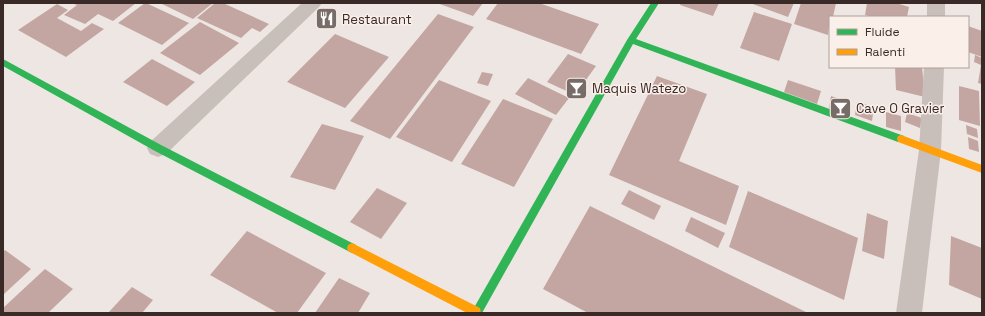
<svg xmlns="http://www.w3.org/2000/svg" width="985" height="316" viewBox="0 0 985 316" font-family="'Space Grotesk',sans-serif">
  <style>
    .building { fill: #c3a6a2 }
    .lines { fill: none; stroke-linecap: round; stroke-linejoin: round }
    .street { fill: #c8beba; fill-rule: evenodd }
    .fast { fill: #30b455; fill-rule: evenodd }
    .slow { fill: #ff9f0a; fill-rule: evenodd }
    .labels { text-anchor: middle; stroke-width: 3; stroke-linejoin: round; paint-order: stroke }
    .poi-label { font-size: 13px; fill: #392a28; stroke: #fbefe9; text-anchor: start }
  </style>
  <rect width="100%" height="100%" fill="#eee6e2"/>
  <path class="building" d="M71 3H136L113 21 98 14 85 24 64 15 77 5Z
    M145 3H146L189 23 162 45 118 23Z
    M160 3H213L193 19Z
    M215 3H223L269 24 260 32 252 28 241 38 197 18Z
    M437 3H483L473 16Z
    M498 3H539L599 24 581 54 486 19Z
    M681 3H719L713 16 680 5Z
    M750 3H794L788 17Z
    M801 3H836L833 17H830L828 35 794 24Z
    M867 3H896L909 7 907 17H872L865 15Z
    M57 4 68 10 57 18 81 31 92 23 104 29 66 57 18 30Z
    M754 12 792 24 779 61 740 48Z
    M438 14 474 27 390 139 350 121Z
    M200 22 239 43 200 75 160 53Z
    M968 26 982 31V57L968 52Z
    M335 34 389 57 345 108 287 82Z
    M568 54 596 66 575 95 547 82Z
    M975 55 982 58V84L978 83 981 65 974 62Z
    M152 59 195 82 167 106 123 82Z
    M895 67H922L925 97 896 90Z
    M482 72 493 74 488 86 477 83Z
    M657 76 707 94 679 161 739 186 726 225 609 175Z
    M528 78 569 98 556 115 515 94Z
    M439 80 491 101 452 162 396 137Z
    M788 80 821 91 817 104 784 92Z
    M959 86 979 91 980 126 959 120Z
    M831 96 849 102 847 114 829 108Z
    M503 99 553 119 514 187 461 164Z
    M857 102 874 107 872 121 855 115Z
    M886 112 901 116V131L886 127Z
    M907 113 922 118 920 128 905 122Z
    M322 124 364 136 335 190 290 177Z
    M966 125 977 129 978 138 967 134Z
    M968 137 978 141 979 152 969 149Z
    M377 188 407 203 381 239 350 222Z
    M629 190 661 206 654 220 621 204Z
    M748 191 858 238 844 300 729 247Z
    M590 206 808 313H588L543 289Z
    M867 213 888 221 884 259 862 251Z
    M691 217 725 233 718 248 685 231Z
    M247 231 326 273 297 313H278L210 275Z
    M951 236 982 248V299L949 285Z
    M5 250 31 269 3 295V252Z
    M45 269 73 289 48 313H3V308Z
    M339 278 370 293 358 313H315Z
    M132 287 153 300 142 313H108Z"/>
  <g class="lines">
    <path class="street" d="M302 3H322L319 7 166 154 158 157 150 154 147 148 150 142Z
      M927 3H945V17H927Z
      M924 67H944L941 150 922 313H896L919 150Z"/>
    <path class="fast" d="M651 3H659L636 39 904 136 905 139 904 142H898L633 44 482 313H471L627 40Z
      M3 59 161 145 356 245 357 248 356 251 352 253 348 251 155 151 3 66Z"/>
    <path class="slow" d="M901 135 982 165V173L898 142 897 139 898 136Z
      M352 243 480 308 481 313H467L348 251 347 248 348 245Z"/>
  </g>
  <defs>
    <symbol id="restaurant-square" viewBox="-11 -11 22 22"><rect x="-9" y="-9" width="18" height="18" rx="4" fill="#786c69" stroke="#fbefe9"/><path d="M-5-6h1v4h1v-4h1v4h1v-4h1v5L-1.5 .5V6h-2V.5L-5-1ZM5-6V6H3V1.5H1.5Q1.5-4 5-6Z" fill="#fff"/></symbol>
    <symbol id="bar-square" viewBox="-11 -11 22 22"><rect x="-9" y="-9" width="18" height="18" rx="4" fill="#786c69" stroke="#fbefe9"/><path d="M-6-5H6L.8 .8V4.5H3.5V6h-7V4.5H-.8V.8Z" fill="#fff"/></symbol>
  </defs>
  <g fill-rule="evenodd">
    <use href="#restaurant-square" x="314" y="6" width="25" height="25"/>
    <use href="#bar-square" x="564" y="76" width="25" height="25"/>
    <use href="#bar-square" x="828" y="96" width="25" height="25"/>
  </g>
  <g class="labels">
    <g class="poi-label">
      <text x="342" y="24">Restaurant</text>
      <text x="592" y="93">Maquis Watezo</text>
      <text x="856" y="113">Cave O Gravier</text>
    </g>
  </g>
  <rect width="985" height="316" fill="none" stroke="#392a28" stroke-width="8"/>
  <rect x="829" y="16" width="140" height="52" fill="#fbefe9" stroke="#ada09c"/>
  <rect x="837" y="29" width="20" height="6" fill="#30b455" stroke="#ada09c"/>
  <text x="865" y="36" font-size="12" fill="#392a28">Fluide</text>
  <rect x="837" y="49" width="20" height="6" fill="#ff9f0a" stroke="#ada09c"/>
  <text x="865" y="56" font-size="12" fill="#392a28">Ralenti</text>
</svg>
